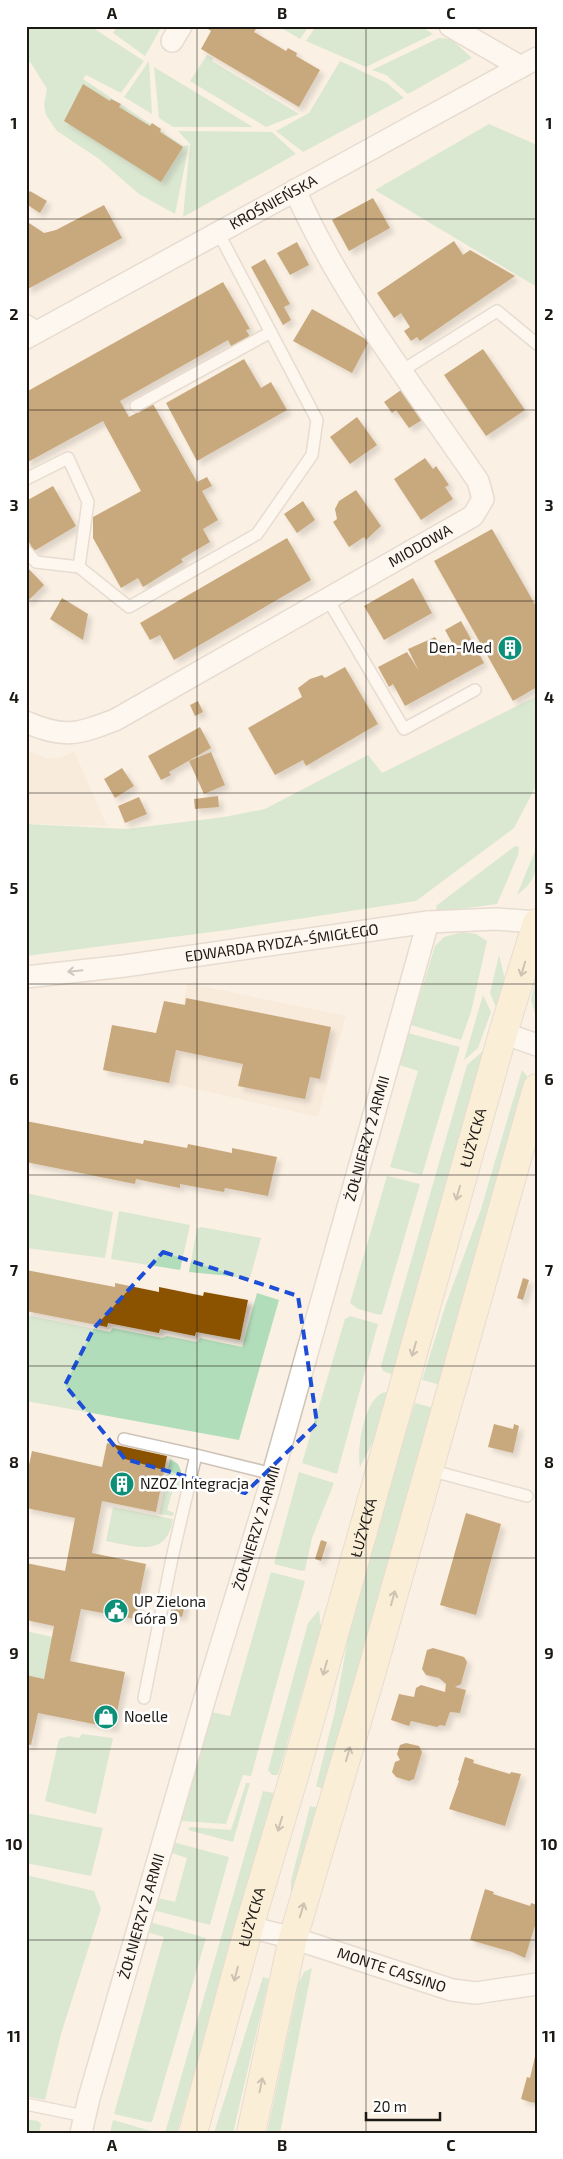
<svg xmlns="http://www.w3.org/2000/svg" width="563" height="2159" viewBox="0 0 563 2159" font-family="'Exo 2',sans-serif">
  <style>
    .built { fill: #f5e5d3 }
    .education { fill: #f6e5d3 }
    .green { fill: #b2ddba }
    .building { fill: #8b5306; filter: url(#shadow) }
    .lines { fill: none; stroke-linecap: round; stroke-linejoin: round }
    .lane-casing { stroke: #cec3b7; stroke-width: 14 }
    .street-casing { stroke: #cec3b7; stroke-width: 24 }
    .secondary-casing { stroke: #cec3b7; stroke-width: 30 }
    .lane { stroke: #fff; stroke-width: 11 }
    .street { stroke: #fff; stroke-width: 21 }
    .secondary { stroke: #f8ebc7; stroke-width: 28 }
    .oneway { stroke: #958c76 }
    .oneway2 { stroke: #999795 }
    .marked { fill: none; stroke: #1d4ed8; stroke-width: 4; stroke-dasharray: 10 6; stroke-linejoin: round }
    .grid { fill: none; stroke: #1c1814; stroke-width: 1; stroke-opacity: 0.55 }
    .labels { text-anchor: middle; stroke-width: 5; stroke-linejoin: round; paint-order: stroke }
    .street-label { font-size: 15px; fill: #1c1814; stroke: #fff }
    .poi-label { font-size: 15px; fill: #1c1814; stroke: #fff; text-anchor: start }
    .neatline { fill: none; stroke: #1c1814; stroke-width: 2 }
    .grid-label { font-size: 16px; text-anchor: middle; font-weight: bold; fill: #1c1814 }
  </style>
  <defs>
    <filter id="shadow"><feDropShadow dx="4.5" dy="4.5" stdDeviation="2.5" flood-color="#0004"/></filter>
  </defs>
  <rect width="100%" height="100%" fill="#fbf0e4"/>
  <path class="built" d="M26 749 48 759 61 758 74 751 107 826 26 824Z"/>
  <path class="education" d="M187 983 346 1016 318 1117 169 1083Z"/>
  <path class="green" d="M26 26H90L144 61 121 93 86 75 83 79 183 146 189 145 175 214 139 194 99 159 57 131 46 115 44 104 47 89 31 63 26 61Z
    M117 26H162L145 56 113 33Z
    M278 26H309L300 39Z
    M316 26H420L433 34 366 67 306 41Z
    M439 38 451 39 472 58 408 94 386 75 372 70Z
    M207 55 213 58 212 61 299 114 266 127 190 81Z
    M149 61 152 114 124 97Z
    M340 61 387 83 404 98 303 152 276 131 309 113Z
    M154 67 253 127H173L159 118Z
    M489 124 537 145V287L375 190Z
    M178 131 272 132 296 154 183 217 190 144Z
    M537 696V784L514 828 416 901 227 930 26 956V824L127 829 224 817 265 809 368 755 382 773Z
    M515 846 519 847 518 855 497 904 437 912 436 906Z
    M537 846C537 870 537 880 517 895Z
    M463 932 476 934 487 941 471 1012 461 1040 411 1025 435 946 444 937Z
    M499 955 505 979 497 1010 490 993Z
    M537 970V1020L531 1000Z
    M483 995 491 1012 478 1048 464 1060Z
    M408 1033 460 1047 422 1175 390 1167 418 1071 399 1065Z
    M484 1050 485 1051 393 1375 383 1371 381 1366 467 1065Z
    M522 1070 527 1076 441 1385 422 1380 446 1304 480 1212Z
    M387 1176 420 1184 382 1314 380 1315 358 1309 350 1303Z
    M26 1193 113 1212 105 1258 26 1248Z
    M119 1211 190 1225 180 1270 111 1259Z
    M201 1227 261 1238 250 1278 189 1272 197 1229Z
    M257 1293 279 1300 239 1440 26 1401V1315L110 1332 113 1328 162 1338 167 1336 197 1342 200 1338 242 1347Z
    M350 1316 378 1324 337 1474 302 1463 345 1319Z
    M387 1392 376 1436 360 1467C356 1449 365 1393 387 1392Z
    M415 1403 434 1408 325 1790 316 1786 335 1711 349 1632 384 1502Z
    M170 1459 178 1464 181 1471 180 1487 174 1486 167 1510 174 1513 173 1516 159 1514Z
    M299 1472 334 1483 312 1538 305 1570 302 1571 274 1564Z
    M113 1507 173 1519C167 1559 135 1546 106 1541Z
    M271 1572 305 1581 251 1776 243 1775 226 1824 182 1821 179 1827 211 1712 230 1716Z
    M319 1610 321 1627 278 1775H272L268 1770 308 1623Z
    M26 1631 53 1637 44 1679 26 1675Z
    M82 1734 113 1738 96 1814 45 1801 59 1739 69 1736 79 1738Z
    M246 1783H250L233 1842 188 1830 190 1827 231 1830Z
    M263 1791 274 1793 177 2133H165Z
    M310 1806 319 1808 291 1900V1881Z
    M26 1813 103 1828 91 1876 26 1863Z
    M173 1842 229 1857 210 1925 153 1910 158 1898 175 1902 187 1858 172 1853Z
    M26 1875 94 1891 101 1909 61 2034 45 2100 26 2096Z
    M150 1922 206 1938 152 2122H148L114 2114 164 1937 150 1933 147 1929Z
    M312 1968 280 2133H267L299 1982 304 1972Z
    M263 1977 269 1979 233 2133H214Z
    M26 2119 38 2121 41 2124 39 2133H26Z
    M113 2120 151 2131 150 2133H110Z"/>
  <path class="building" d="M209 26H251L256 29 254 32 286 51 288 48 297 53 296 56 320 70 299 107 201 49 211 31 208 29Z
    M83 84 110 101 111 99 121 104 119 107 150 126 152 123 161 129 160 132 183 147 161 182 64 121Z
    M30 191 47 201 40 213 26 204V196Z
    M373 198 390 228 349 251 332 220Z
    M104 205 122 238 26 290V221L44 233 56 230Z
    M454 241 463 255 470 250 515 276 420 341 417 337 411 341 404 331 410 327 401 313 394 318 377 293Z
    M297 242 309 265 290 275 277 253Z
    M265 259 290 304 284 307 291 320 283 325 251 267Z
    M223 282 250 329 246 330 250 337 232 348 228 340 120 401 129 417 153 404 197 482 207 477 212 486 202 491 218 520 203 529 210 542 181 559 183 562 143 587 138 578 121 588 93 538V517L141 491 103 421 26 463V392Z
    M312 309 369 341 352 373 293 341Z
    M483 349 525 410 486 436 444 375Z
    M244 359 261 388 271 382 287 410 197 461 166 403Z
    M401 390 422 420 409 428 396 410 392 413 384 402Z
    M357 417 377 445 350 464 330 437Z
    M425 458 433 469 436 466 449 485 445 487 453 499 421 520 394 479Z
    M53 486 76 526 34 551 26 537V501Z
    M356 490 381 526 366 540 364 537 349 547 333 522 337 519 335 509 339 501Z
    M303 501 315 520 297 533 284 514Z
    M492 529 537 608V687L513 701 434 561Z
    M287 538 311 580 174 660 160 635 150 640 140 623Z
    M26 566 44 585 26 603Z
    M413 578 432 613 384 640 364 606Z
    M62 598 88 614 83 640 50 619Z
    M461 621 484 663 405 706 393 684 389 687 378 667 407 652 419 671 408 649 435 637 446 657 456 650 445 630Z
    M345 667 378 724 306 766 303 760 275 775 248 728 302 697 298 688 310 679 322 675 325 678Z
    M198 701 203 712 195 716 190 705Z
    M200 727 211 748 169 772 171 775 161 780 148 756Z
    M211 752 225 785 204 794 189 761Z
    M122 768 134 786 115 798 104 779Z
    M218 796 219 807 195 809 194 799Z
    M139 797 147 814 125 823 118 806Z
    M186 998 331 1027 320 1079 310 1077 305 1099 238 1086 243 1064 176 1050 169 1083 103 1070 112 1025 156 1033 164 1001 185 1005Z
    M26 1121 143 1144 144 1140 187 1148 188 1144 232 1153V1148L277 1157 268 1196 225 1188 224 1192 180 1184V1188L136 1179 135 1184 26 1162Z
    M26 1270 115 1287V1283L159 1292V1287L203 1296 204 1292 248 1300 240 1340 196 1332 195 1336 160 1329 159 1333 108 1323 107 1327 26 1311Z
    M523 1278 529 1280 523 1300 517 1298Z
    M494 1424 513 1429 514 1424 519 1426 513 1453 488 1447Z
    M107 1443 167 1456 156 1512 102 1501 92 1553 146 1564 135 1619 81 1609 70 1661 125 1672 114 1728 38 1713 31 1745 26 1744V1675L44 1679 54 1626 26 1620V1563L65 1571 75 1518 26 1508V1479L32 1451 102 1467Z
    M466 1513 501 1524 476 1615 440 1605Z
    M321 1540 327 1542 321 1561 315 1559Z
    M174 1598 186 1601 182 1617 170 1614Z
    M433 1648 464 1657 467 1662 461 1684 455 1687 466 1690 460 1713 450 1712 445 1726 440 1725 437 1727 411 1721 409 1726 391 1720 399 1694 414 1697 416 1688 421 1685 445 1692 446 1684 439 1678 426 1675 422 1669 427 1650Z
    M406 1743 419 1746 422 1752 414 1779 409 1781 396 1777 392 1772 395 1762 400 1760 397 1754 400 1745Z
    M465 1757 474 1760 473 1763 510 1774 511 1772 521 1774 505 1826 449 1809 459 1781 458 1780Z
    M485 1889 494 1892 493 1894 530 1906 531 1903 537 1905V1919L525 1958 512 1952 470 1940Z
    M537 2048V2103L530 2102 521 2099 527 2077 530 2078Z"/>
  <g class="lines">
    <defs>
      <path id="lane" d="M26 320 42 330
        M403 370 497 311 537 344
        M136 406 271 332
        M26 479 68 458 88 502 79 567 129 607 257 534 312 455 317 420 218 232
        M26 551 36 562 79 567
        M327 598 404 729 475 690
        M124 1439 196 1455
        M429 1470 527 1496
        M144 1698 172 1558 196 1455 273 1474
        M26 2104 84 2116"/>
      <g id="street">
        <path d="M450 26 521 67"/>
        <path d="M172 41 181 26"/>
        <path id="s1" d="M26 338 537 58"/>
        <path id="s2" d="M26 722C64 739 78 734 115 720L473 516 483 499 478 481C414 387 341 295 295 190"/>
        <path id="s3" d="M26 977 124 966 428 922 496 919 537 922"/>
        <path d="M503 1033 537 1045"/>
        <path id="s4" d="M249 1927 293 1938 452 1990 476 1993 537 1984"/>
        <path id="s5" d="M81 2133 89 2098 207 1691 268 1492 428 922"/>
      </g>
      <g id="secondary">
        <path id="s6" d="M193 2133 249 1927 295 1773 503 1033 537 923"/>
        <path d="M251 2133 293 1938 369 1681 537 1088"/>
      </g>
    </defs>
    <use href="#lane" class="lane-casing"/>
    <use href="#street" class="street-casing"/>
    <use href="#secondary" class="secondary-casing"/>
    <use href="#lane" class="lane"/>
    <use href="#street" class="street"/>
    <use href="#secondary" class="secondary"/>
  </g>
  <defs><path id="oneway-shaft" d="M-6 0H5M1.5-3L5.5 0L1.5 3" fill="none" stroke-width="1.6" stroke-linecap="round" stroke-linejoin="round" transform="scale(1.25)"/></defs>
  <g class="oneway">
    <use href="#oneway-shaft" transform="translate(523 969) rotate(107)"/>
    <use href="#oneway-shaft" transform="translate(458 1193) rotate(106)"/>
    <use href="#oneway-shaft" transform="translate(414 1349) rotate(106)"/>
    <use href="#oneway-shaft" transform="translate(393 1598) rotate(-74)"/>
    <use href="#oneway-shaft" transform="translate(325 1668) rotate(106)"/>
    <use href="#oneway-shaft" transform="translate(348 1754) rotate(-74)"/>
    <use href="#oneway-shaft" transform="translate(280 1824) rotate(107)"/>
    <use href="#oneway-shaft" transform="translate(302 1910) rotate(-73)"/>
    <use href="#oneway-shaft" transform="translate(236 1974) rotate(105)"/>
    <use href="#oneway-shaft" transform="translate(261 2085) rotate(-78)"/>
  </g>
  <use class="oneway2" href="#oneway-shaft" transform="translate(75 971) rotate(174)"/>
  <path d="M0 0H563V2159H0ZM163 1252 298 1296 317 1423 245 1493 125 1459 65 1385 94 1328Z" fill="#fbf0e4" fill-opacity=".55" fill-rule="evenodd"/>
  <path class="marked" d="M163 1252 298 1296 317 1423 245 1493 125 1459 65 1385 94 1328Z"/>
  <path class="grid" d="M197 26V2133M366 26V2133M26 219H537M26 410H537M26 601H537M26 793H537M26 984H537M26 1175H537M26 1366H537M26 1558H537M26 1749H537M26 1940H537"/>
  <defs>
    <symbol id="building-disc" viewBox="-11 -11 22 22"><circle r="9.5" fill="#0d9078" stroke="#fff"/><path d="M-4-6H4V6H1V3H-1V6H-4ZM-2.5-4.3h1.7v1.8h-1.7ZM.8-4.3h1.7v1.8H.8ZM-2.5-1h1.7V.8h-1.7ZM.8-1h1.7V.8H.8Z" fill="#fff"/></symbol>
    <symbol id="civic-disc" viewBox="-11 -11 22 22"><circle r="9.5" fill="#0d9078" stroke="#fff"/><path d="M-.6-6.5H3V-4.5H.6V-3L4-1V1h2V6H-6V1h2V-1L-.6-3ZM-1.2 2.5V6h2.4V2.5Z" fill="#fff"/></symbol>
    <symbol id="shop-disc" viewBox="-11 -11 22 22"><circle r="9.5" fill="#0d9078" stroke="#fff"/><path d="M-5-2.5h2.3a2.7 3.5 0 0 1 5.4 0H5L5.5 6h-11ZM-1.5-2.5h3a1.5 2.3 0 0 0-3 0Z" fill="#fff"/></symbol>
  </defs>
  <g fill-rule="evenodd">
    <use href="#building-disc" x="496" y="634" width="28" height="28"/>
    <use href="#building-disc" x="108" y="1470" width="28" height="28"/>
    <use href="#civic-disc" x="102" y="1597" width="28" height="28"/>
    <use href="#shop-disc" x="92" y="1703" width="28" height="28"/>
  </g>
  <g class="labels">
    <g class="street-label">
      <text dy="5" stroke="none"><textPath href="#s1" startOffset="282">KROŚNIEŃSKA</textPath></text>
      <text dy="5" stroke="none"><textPath href="#s2" startOffset="444">MIODOWA</textPath></text>
      <text dy="5" stroke="none"><textPath href="#s3" startOffset="258">EDWARDA RYDZA-ŚMIGŁEGO</textPath></text>
      <text dy="5" stroke="none"><textPath href="#s5" startOffset="1035">ŻOŁNIERZY 2 ARMII</textPath></text>
      <text dy="5" stroke="none"><textPath href="#s6" startOffset="1034">ŁUŻYCKA</textPath></text>
      <text dy="5" stroke="none"><textPath href="#s5" startOffset="630">ŻOŁNIERZY 2 ARMII</textPath></text>
      <text dy="5" stroke="none"><textPath href="#s6" startOffset="629">ŁUŻYCKA</textPath></text>
      <text dy="5" stroke="none"><textPath href="#s5" startOffset="225">ŻOŁNIERZY 2 ARMII</textPath></text>
      <text dy="5" stroke="none"><textPath href="#s6" startOffset="224">ŁUŻYCKA</textPath></text>
      <text dy="5" stroke="none"><textPath href="#s4" startOffset="149">MONTE CASSINO</textPath></text>
    </g>
    <g class="poi-label">
      <text x="492" y="653" text-anchor="end">Den-Med</text>
      <text x="140" y="1489">NZOZ Integracja</text>
      <text x="134" y="1607">UP Zielona<tspan x="134" dy="17">Góra 9</tspan></text>
      <text x="124" y="1722">Noelle</text>
    </g>
  </g>
  <rect width="563" height="2159" fill="none" stroke="#ffffff" stroke-width="55"/>
  <path d="M366 2112v8h74v-8" fill="none" stroke="#1c1814" stroke-width="2.5"/>
  <text x="373" y="2112" font-size="15" fill="#1c1814" stroke="#ffffff" stroke-width="4" paint-order="stroke">20 m</text>
  <rect x="28" y="28" width="508" height="2104" class="neatline"/>
  <g class="grid-label">
    <text x="112" y="19">A</text>
    <text x="282" y="19">B</text>
    <text x="451" y="19">C</text>
    <text x="14" y="129">1</text>
    <text x="549" y="129">1</text>
    <text x="14" y="320">2</text>
    <text x="549" y="320">2</text>
    <text x="14" y="511">3</text>
    <text x="549" y="511">3</text>
    <text x="14" y="703">4</text>
    <text x="549" y="703">4</text>
    <text x="14" y="894">5</text>
    <text x="549" y="894">5</text>
    <text x="14" y="1085">6</text>
    <text x="549" y="1085">6</text>
    <text x="14" y="1276">7</text>
    <text x="549" y="1276">7</text>
    <text x="14" y="1468">8</text>
    <text x="549" y="1468">8</text>
    <text x="14" y="1659">9</text>
    <text x="549" y="1659">9</text>
    <text x="14" y="1850">10</text>
    <text x="549" y="1850">10</text>
    <text x="14" y="2042">11</text>
    <text x="549" y="2042">11</text>
    <text x="112" y="2151">A</text>
    <text x="282" y="2151">B</text>
    <text x="451" y="2151">C</text>
  </g>
</svg>
